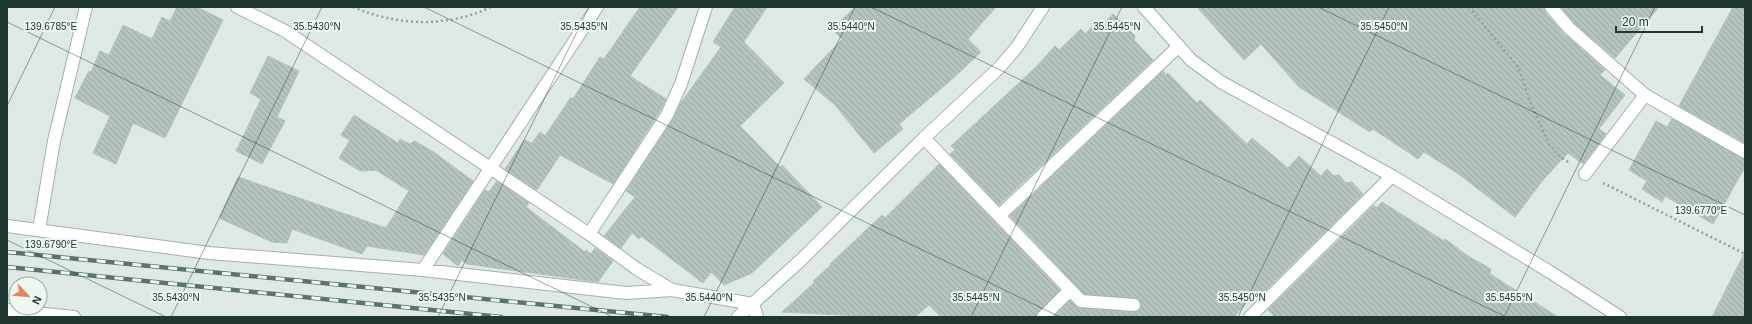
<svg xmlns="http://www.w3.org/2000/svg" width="1752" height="324" viewBox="0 0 1752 324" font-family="Arial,sans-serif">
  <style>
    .building { fill: url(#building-back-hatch); stroke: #b1c1bb }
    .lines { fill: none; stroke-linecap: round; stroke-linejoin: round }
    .lane-casing { stroke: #a2b0ab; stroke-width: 14 }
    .street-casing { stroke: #a2b0ab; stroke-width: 14 }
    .secondary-casing { stroke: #9eb3ac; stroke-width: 14 }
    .path { stroke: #81aa9e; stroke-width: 2.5; stroke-dasharray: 2 3; stroke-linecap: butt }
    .lane { stroke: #fff; stroke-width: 12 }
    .street { stroke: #fff; stroke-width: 12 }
    .secondary { stroke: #fff; stroke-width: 12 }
    .rail-casing { stroke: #5b736d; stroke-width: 4.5 }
    .rail { stroke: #eef6f2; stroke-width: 3; stroke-dasharray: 9; stroke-linecap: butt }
    .ticks { fill: none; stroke: #213732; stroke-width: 1; stroke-opacity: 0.45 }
    .ticks-label { font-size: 10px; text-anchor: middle; fill: #213732; stroke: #eef6f2; stroke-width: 4; stroke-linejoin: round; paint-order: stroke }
  </style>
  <defs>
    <pattern id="building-back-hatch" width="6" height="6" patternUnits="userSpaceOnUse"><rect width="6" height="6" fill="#b4c3bd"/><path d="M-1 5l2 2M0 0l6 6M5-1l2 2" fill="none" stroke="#9aa8a3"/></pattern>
  </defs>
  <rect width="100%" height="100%" fill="#dee9e4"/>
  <path class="building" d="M177 7H197L223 20 165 138 133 123 116 164 93 153 110 116 75 98 89 71 91 72 100 51 109 55 123 25 152 39 162 17 170 21Z
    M640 7H678L630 76 666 99 660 111 613 184 560 155 537 190 505 169 524 140 532 143 540 132 545 136 571 97 573 99 600 57 604 59Z
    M735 7H767L744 42 784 83 740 126 780 167 782 165 822 207 752 273 724 285 711 272 703 283 641 236 639 239 632 233 621 248 604 236 635 197 626 191 673 119 680 104 721 47 713 42Z
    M855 7H996L968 39 981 52 949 82 899 124 903 129 874 153 835 105 804 79 842 39 832 29Z
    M1197 7H1544L1545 12 1563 33 1605 70 1600 75 1625 95 1599 129 1606 134 1583 164 1568 153 1543 180 1515 217 1457 173 1424 152 1418 159 1373 129 1370 132 1299 87 1261 44 1244 60Z
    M1561 7H1659L1615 58 1574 23Z
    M1733 7H1745V143L1679 106Z
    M1113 14 1135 36 1134 40 1153 60 999 205 950 154 955 150 951 146 1036 67 1055 46 1059 50 1081 29 1085 34 1098 20 1104 23Z
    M268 56 299 71 277 117 285 121 262 164 236 151 261 99 250 93Z
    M1163 71 1166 75 1168 73 1197 103 1200 100 1247 144 1252 138 1288 168 1299 156 1321 176 1327 169 1334 176 1339 175 1346 183 1352 182 1363 194 1257 299 1253 295 1234 317H1054L1070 300 1080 308 1133 312 1140 310 1141 305 1139 299 1135 298 1084 294 1010 216Z
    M354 115 398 143 400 139 410 144 415 141 435 153 473 181 424 255 367 246 362 254 292 229 287 243 272 242 219 218 238 177 386 228 409 191 376 170 360 171 339 158 350 140 341 135Z
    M1672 119 1745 159V167L1713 224 1665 196 1662 202 1642 189 1647 181 1629 170 1656 121 1667 127Z
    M939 164 1060 290 1038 312 1036 317H941L929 305 915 317H880L782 312 815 282 813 281 831 265 830 264 882 215 885 218Z
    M497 181 529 203 526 207 585 252 586 250 591 254 595 248 613 261 598 282 467 264 462 260 458 266 443 254 485 190 489 192Z
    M1382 202 1444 241 1445 239 1468 256 1491 269 1490 274 1558 317H1275L1268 310 1374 205 1376 208Z
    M1745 252V317H1712Z"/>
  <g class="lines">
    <defs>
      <path id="lane" d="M1585 174 1645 95"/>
      <path id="street" d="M237 7 285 31 589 234 637 269 672 290 753 304 757 317
        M1144 7 1191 60 1221 82 1392 176 1550 272 1620 317
        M1551 7 1569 28 1645 95 1745 152
        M924 138 1081 301 1134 305
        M999 216 1179 46
        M7 226 209 253 423 270 626 293 672 290
        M39 230 54 141 86 7
        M589 234 667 115 681 84 706 7
        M423 270 597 7
        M7 310 74 317
        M1043 317 1070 290
        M1250 317 1392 176"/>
      <path id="secondary" d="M738 317 802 259 924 138 999 68 1017 47 1043 7"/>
    </defs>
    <use href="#lane" class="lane-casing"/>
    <use href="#street" class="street-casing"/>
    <use href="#secondary" class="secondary-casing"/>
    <path class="path" d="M353 7C397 26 447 28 491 7
      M1469 7 1518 67 1531 104 1549 144 1558 155 1568 162
      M1603 183 1745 254"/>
    <use href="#lane" class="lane"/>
    <use href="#street" class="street"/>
    <use href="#secondary" class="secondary"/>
    <defs>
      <path id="rail" d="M7 252 667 317
        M7 267 501 317"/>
    </defs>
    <use href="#rail" class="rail-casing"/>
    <use href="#rail" class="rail"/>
  </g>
  <path class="ticks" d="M424 7 1060 317M871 7 1506 317M1318 7 1745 215M7 22 613 317M7 106 55 7M7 240 166 317M171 317 322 7M438 317 589 7M704 317 855 7M971 317 1122 7M1238 317 1389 7M1504 317 1655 7"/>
  <g class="ticks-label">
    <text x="51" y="30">139.6785°E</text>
    <text x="317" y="30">35.5430°N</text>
    <text x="584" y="30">35.5435°N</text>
    <text x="851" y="30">35.5440°N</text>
    <text x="1117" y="30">35.5445°N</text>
    <text x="1384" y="30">35.5450°N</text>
    <text x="1701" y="214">139.6770°E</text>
    <text x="51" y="248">139.6790°E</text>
    <text x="176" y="301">35.5430°N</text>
    <text x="442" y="301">35.5435°N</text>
    <text x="709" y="301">35.5440°N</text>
    <text x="976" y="301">35.5445°N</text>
    <text x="1242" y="301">35.5450°N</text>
    <text x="1509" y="301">35.5455°N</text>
  </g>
  <rect width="1752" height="324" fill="none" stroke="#213732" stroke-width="16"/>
  <g transform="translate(28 296) rotate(116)"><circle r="19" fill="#eef6f2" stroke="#9caaa5"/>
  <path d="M0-3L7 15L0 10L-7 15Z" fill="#e7845e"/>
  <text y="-6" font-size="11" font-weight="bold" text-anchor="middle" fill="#213732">N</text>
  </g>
  <path d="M1616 26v6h86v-6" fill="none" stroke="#213732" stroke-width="2"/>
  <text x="1622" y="26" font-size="12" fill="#213732" stroke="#eef6f2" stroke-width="3" paint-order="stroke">20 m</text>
</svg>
